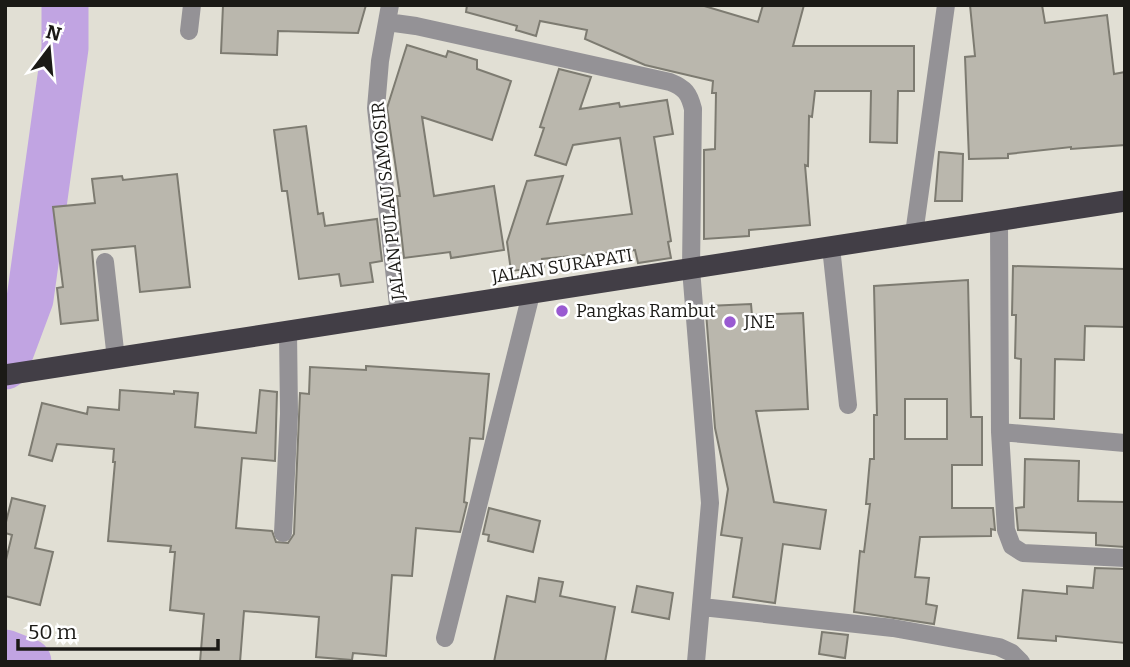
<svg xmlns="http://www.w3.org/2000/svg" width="1130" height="667" viewBox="0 0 1130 667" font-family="Bitter,serif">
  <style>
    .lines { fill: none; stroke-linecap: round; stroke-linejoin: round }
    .river { stroke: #c1a4e2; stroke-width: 47 }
    .building { fill: #bab7ad; stroke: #7d7b71; stroke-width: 2; fill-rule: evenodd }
    .minor { stroke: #949296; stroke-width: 18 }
    .highway { stroke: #423e46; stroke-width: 21 }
    .poi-dot { fill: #995ad1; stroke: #fff; stroke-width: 2.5 }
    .labels { text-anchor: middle; stroke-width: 5; stroke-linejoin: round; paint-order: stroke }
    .street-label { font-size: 18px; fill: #1b1a16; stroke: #fff }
    .poi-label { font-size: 18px; fill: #1b1a16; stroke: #fff; text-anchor: start }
  </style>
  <rect width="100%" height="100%" fill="#e1dfd4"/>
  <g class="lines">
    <path class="river" d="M5 366 30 299 65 48V5
      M5 653 28 662"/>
  </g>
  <path class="building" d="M223 5H366L358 33 278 31 277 55 221 53Z
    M467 5H701L758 22 763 5H804L793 46H914V91H898L897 143 870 142 871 91H815L812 117 809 116 808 166 805 165 810 225 749 230V236L704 239V150L715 149 716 93H712L713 81 645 65 585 39 587 30 540 21 536 36 516 30 517 26 466 12Z
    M970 5H1042L1045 23 1107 15 1114 74 1125 72V145L1071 149V147L1008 154V158L969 159 965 57 975 56Z
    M407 45 446 57 448 51 477 60V69L511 81 492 140 422 117 434 196 494 186 504 250 451 258 450 252 404 258 397 196H400L387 108Z
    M559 69 591 77 580 109 619 103 620 107 667 100 673 134 654 137 671 241 668 242 671 258 638 263 635 250 542 259 544 267 511 271 507 242 527 181 563 176 547 224 632 214 620 138 573 145 566 165 535 155 544 128 540 127Z
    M306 126 318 214 323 213 325 226 377 219 382 261 370 263 373 282 341 286 339 274 299 279 287 191H282L274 130Z
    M939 152 963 154 962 201H935Z
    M177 174 190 287 140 292 135 246 92 250 98 320 61 324 57 288 63 287 53 207 95 203 92 179 122 176 123 180Z
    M1013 266 1125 269V327L1085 326 1084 360 1055 359 1054 419 1020 418 1021 359 1015 358 1016 315H1012Z
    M968 280 971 417H982V465H952V508H993L995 530 991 529V536L920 537 915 577 929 578 926 604 937 606 934 624 854 612 860 551 864 552 870 504H866L870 459H874V415H877L874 286ZM905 399H947V439H905Z
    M751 304 752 315 803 313 808 409 756 411 774 502 826 510 820 549 783 544 775 603 733 597 742 538 721 535 728 489 715 428 706 312 707 306Z
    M366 366 489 374 483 439 470 438 464 502 467 503 460 532 416 528 412 576 392 575 386 656 353 653 352 660 316 657 319 617 244 611 240 662H200L204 614 170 610 175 552H170L171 546 108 541 115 462H113L114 449 57 444 52 461 29 455 42 403 87 414 88 407 119 410 120 390 174 394V391L198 393 195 427 256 433 260 390 277 392 275 461 242 458 236 528 272 531 276 542 288 543 294 534 300 393 309 394 310 367 366 370Z
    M1025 459 1079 461 1078 501 1125 502V547L1096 545V533L1018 530 1016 508 1024 507Z
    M12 498 45 506 35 548 53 552 40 605 5 596V564L12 535 5 533V526Z
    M489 508 540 521 533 552 488 541 489 535 483 534Z
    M1095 568 1125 569V643L1056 636V641L1018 638 1023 590 1067 594V586L1093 588Z
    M539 578 563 582 560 596 615 607 605 662H494L507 596 535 602Z
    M637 586 673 593 669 619 632 612Z
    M822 632 848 635 845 658 819 654Z"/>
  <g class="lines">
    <path class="minor" d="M390 5 380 61 376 108 399 314
      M387 22 416 26 670 82C685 88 689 93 693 109L691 269 710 503 696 662
      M189 31 192 5
      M999 220 1000 432 1006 530 1012 546 1023 553 1125 558
      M914 234 946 5
      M831 247 848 405
      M105 262 116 359
      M1000 432 1125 443
      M283 533 289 414 288 331
      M702 607 893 628 999 647 1012 653 1021 662
      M445 638 531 294"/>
    <path class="highway" d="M5 375 1125 201"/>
  </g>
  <g class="poi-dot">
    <circle cx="562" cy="311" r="7"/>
    <circle cx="730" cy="322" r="7"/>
  </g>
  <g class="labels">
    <g class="street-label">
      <text transform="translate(388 201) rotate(-96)" y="6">JALAN PULAU SAMOSIR</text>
      <text transform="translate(562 266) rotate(-9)" y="6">JALAN SURAPATI</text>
    </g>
    <g class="poi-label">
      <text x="576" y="317">Pangkas Rambut</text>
      <text x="744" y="328">JNE</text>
    </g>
  </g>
  <rect width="1130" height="667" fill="none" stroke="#1b1a16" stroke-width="14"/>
  <g transform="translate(49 49) rotate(16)" stroke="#ffffff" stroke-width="5" paint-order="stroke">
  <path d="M0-5L12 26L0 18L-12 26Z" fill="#1b1a16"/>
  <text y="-10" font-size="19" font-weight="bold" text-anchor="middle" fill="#1b1a16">N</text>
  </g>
  <path d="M18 639v10h200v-10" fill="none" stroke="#1b1a16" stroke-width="3.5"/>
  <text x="28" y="639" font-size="21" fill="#1b1a16" stroke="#ffffff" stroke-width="5" paint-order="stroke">50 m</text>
</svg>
